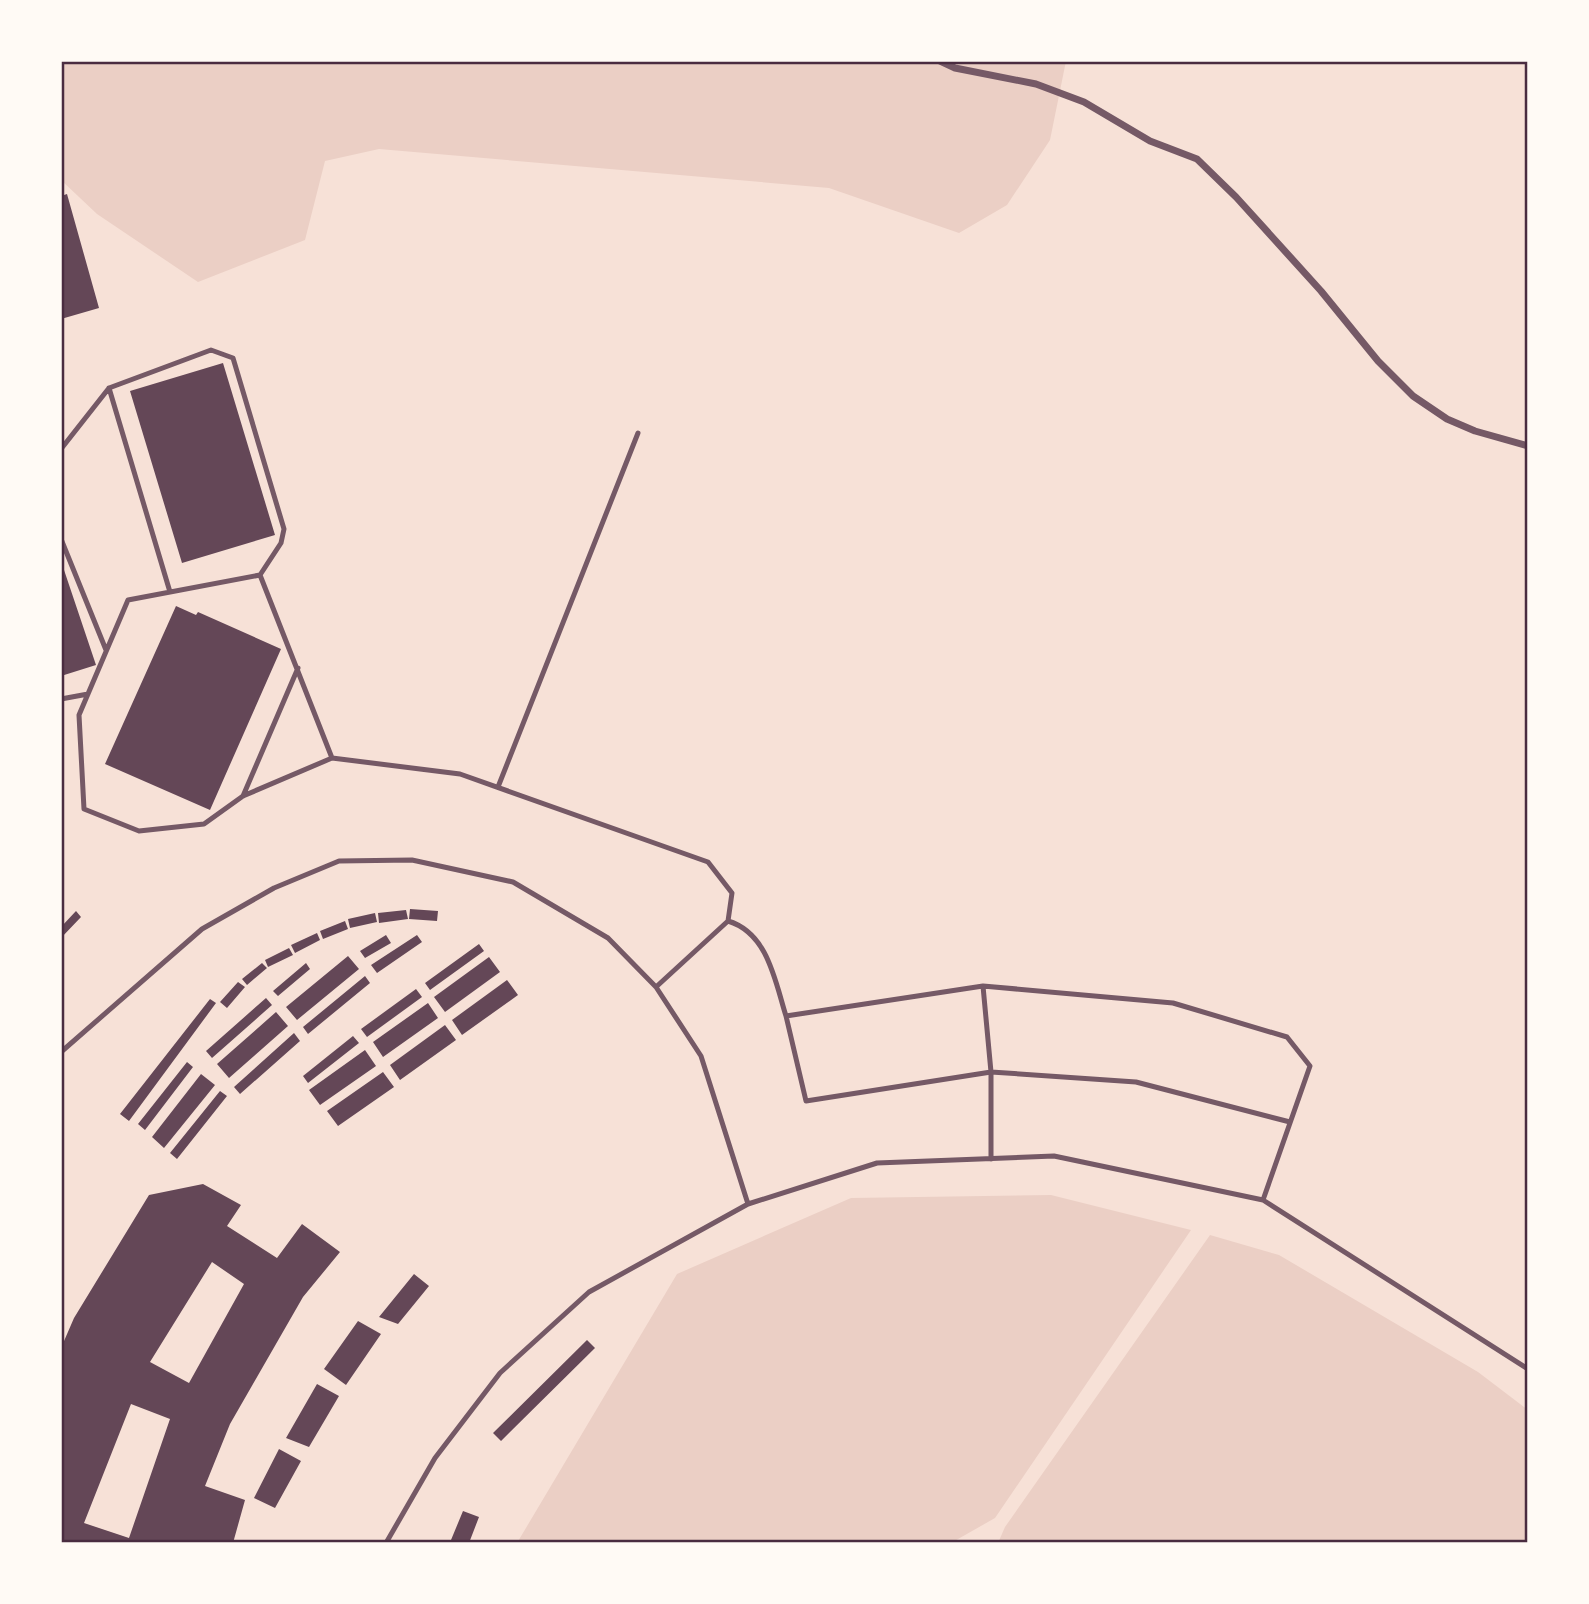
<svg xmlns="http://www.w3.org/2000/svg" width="1589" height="1604" viewBox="0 0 1589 1604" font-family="Lato,sans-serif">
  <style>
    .green { fill: #ebcfc5 }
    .building { fill: #644757; fill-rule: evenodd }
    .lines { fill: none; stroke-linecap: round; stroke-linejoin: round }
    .service { stroke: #755966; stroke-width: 5 }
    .minor { stroke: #755966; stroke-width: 7 }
    .neatline { fill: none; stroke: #4a2c40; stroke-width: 2.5 }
  </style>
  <rect width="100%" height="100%" fill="#f7e1d7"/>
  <path class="green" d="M61 61H1066L1050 140 1007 205 959 233 829 188 379 149 325 161 305 240 198 282 97 214 61 180Z
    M1051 1195 1191 1230 995 1518 951 1543H517L677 1274 851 1198Z
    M1210 1235 1279 1255 1478 1372 1528 1410V1543H998L1005 1527Z"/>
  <path class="building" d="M67 194 99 308 61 319V196Z
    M223 363 275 535 182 563 130 391Z
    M61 561 96 665 61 676Z
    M176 606 196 615 198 612 281 649 210 810 105 764Z
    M410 909 438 911 437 921 409 919Z
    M406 910 408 919 379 923 378 913Z
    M76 911 81 917 61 938V927Z
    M375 913 377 922 350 928 348 919Z
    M345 921 348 929 323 939 320 931Z
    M317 933 320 940 295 953 291 945Z
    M386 935 391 943 365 958 360 951Z
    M417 935 422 942 377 973 371 965Z
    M479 944 484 951 430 990 425 983Z
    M289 948 293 955 268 967 265 960Z
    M348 956 359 969 297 1020 286 1007Z
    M489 957 500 972 445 1012 434 997Z
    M262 963 267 968 247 985 242 979Z
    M306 963 310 969 278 996 273 991Z
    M365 976 370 983 308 1034 303 1027Z
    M507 980 518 995 462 1035 452 1020Z
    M238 982 245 987 227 1008 220 1002Z
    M416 989 422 997 367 1037 361 1029Z
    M266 998 272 1005 212 1058 206 1051Z
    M210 999 216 1003 129 1121 120 1114Z
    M428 1003 438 1018 383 1057 373 1042Z
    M276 1012 288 1026 229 1078 217 1064Z
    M445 1025 456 1040 400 1080 390 1065Z
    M294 1033 300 1041 240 1094 234 1087Z
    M353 1036 359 1043 308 1083 303 1076Z
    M365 1050 376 1066 320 1105 309 1090Z
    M187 1062 193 1067 145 1130 138 1124Z
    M383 1072 394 1087 338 1126 327 1111Z
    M201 1074 215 1085 164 1148 152 1137Z
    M220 1091 227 1096 177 1159 170 1153Z
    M203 1184 241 1205 227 1226 277 1258 302 1224 340 1252 303 1297 230 1424 205 1486 245 1500 233 1543H61V1348L74 1318 149 1195ZM212 1262 244 1284 189 1383 150 1362ZM131 1404 170 1419 129 1538 84 1523Z
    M414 1274 429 1286 398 1324 379 1317Z
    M358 1321 381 1334 346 1385 324 1369Z
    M587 1340 595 1348 501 1441 493 1433Z
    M317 1384 339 1396 309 1447 286 1438Z
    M279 1449 301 1461 275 1508 254 1498Z
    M463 1511 479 1517 469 1543 451 1540Z"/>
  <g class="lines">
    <path class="service" d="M109 388 170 592
      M61 449 109 388 211 350 233 358 284 529 281 543 260 575
      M61 539 106 650
      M61 699 88 694
      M332 758 260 575 128 600 79 715 84 809 139 831 204 824 243 796 332 758 460 774 708 862 732 893 728 921 656 987
      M498 787 638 433
      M243 796 298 668
      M728 921C768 933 775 981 786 1016
      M983 986 991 1072V1159
      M61 1052 202 929 274 888 339 861 412 860 513 882 608 938 656 987 701 1056 748 1204
      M1263 1200 1310 1066 1287 1037 1173 1003 983 986 786 1016 806 1101 991 1072 1136 1082 1290 1122
      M386 1543 435 1458 500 1373 589 1292 748 1204 877 1163 1054 1156 1263 1200 1528 1369"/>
    <path class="minor" d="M940 61 955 68 1036 84 1084 102 1150 141 1197 159 1236 197 1321 291 1378 361 1413 396 1447 419 1475 431 1528 446"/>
  </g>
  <rect width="1589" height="1604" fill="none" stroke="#fffaf5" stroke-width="126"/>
  <rect x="63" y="63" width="1463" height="1478" class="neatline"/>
</svg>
